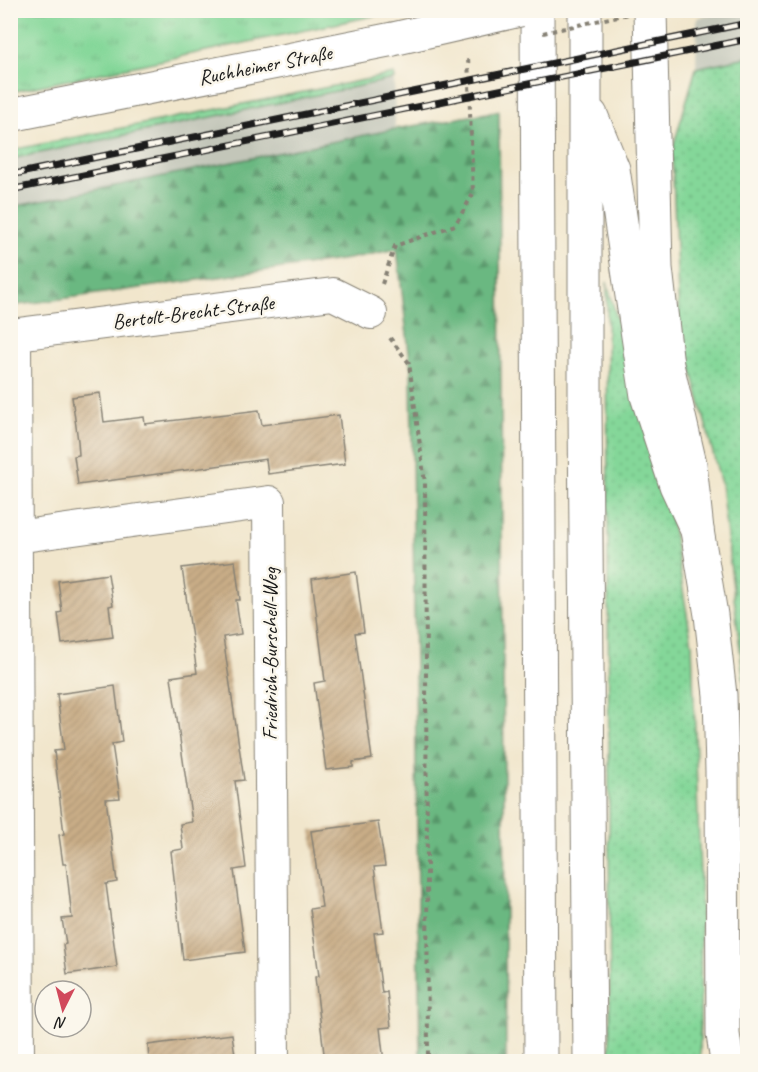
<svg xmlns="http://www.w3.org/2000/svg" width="758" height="1072" viewBox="0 0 758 1072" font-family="Caveat,sans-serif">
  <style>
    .railway { fill: #c3c6b9 }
    .grass { fill: url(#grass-dots); stroke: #507a5a; stroke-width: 1.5 }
    .forest { fill: url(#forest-firs); stroke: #446a4e; stroke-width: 1.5 }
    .park { fill: url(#park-tufts); stroke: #507a5a; stroke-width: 1.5 }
    .building { fill: url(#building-hatch) }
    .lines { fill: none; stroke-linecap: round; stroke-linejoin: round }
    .minor-casing { stroke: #868174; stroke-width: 34 }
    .tertiary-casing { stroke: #868174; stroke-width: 35 }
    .trunk-casing { stroke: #868174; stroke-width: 35 }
    .motorway-casing { stroke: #868174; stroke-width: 35 }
    .path { stroke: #868174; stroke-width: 4; stroke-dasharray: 4.5 4.5; stroke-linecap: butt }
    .minor { stroke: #fff; stroke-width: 32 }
    .tertiary { stroke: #fff; stroke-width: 33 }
    .trunk { stroke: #fff; stroke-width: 33 }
    .motorway { stroke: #fff; stroke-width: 33 }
    .rail-casing { stroke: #1c1c1c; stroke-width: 7 }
    .rail { stroke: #fbf7ec; stroke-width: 4.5; stroke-dasharray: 14; stroke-linecap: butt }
    .tertiary-bridge-casing { stroke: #868174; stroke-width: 35; stroke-linecap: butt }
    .path-bridge { stroke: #868174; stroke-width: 4; stroke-dasharray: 4.5 4.5; stroke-linecap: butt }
    .tertiary-bridge { stroke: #fff; stroke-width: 33 }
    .labels { text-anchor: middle; stroke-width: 5; stroke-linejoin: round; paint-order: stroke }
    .street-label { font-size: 21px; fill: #1c1c1c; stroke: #fbf7ec }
  </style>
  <defs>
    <pattern id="grass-dots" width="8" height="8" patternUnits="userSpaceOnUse" patternTransform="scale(1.5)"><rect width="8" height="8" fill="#84d799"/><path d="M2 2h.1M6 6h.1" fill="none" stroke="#71b883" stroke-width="1.8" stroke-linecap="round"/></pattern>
    <pattern id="forest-firs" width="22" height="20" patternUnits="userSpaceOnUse" patternTransform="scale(1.5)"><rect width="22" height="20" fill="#6bb881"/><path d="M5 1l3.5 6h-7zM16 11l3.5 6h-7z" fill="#579569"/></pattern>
    <pattern id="park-tufts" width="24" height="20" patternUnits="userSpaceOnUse" patternTransform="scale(1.5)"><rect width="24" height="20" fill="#84d799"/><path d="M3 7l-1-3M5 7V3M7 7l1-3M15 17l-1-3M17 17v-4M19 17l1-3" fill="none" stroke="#71b883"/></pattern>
    <pattern id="building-hatch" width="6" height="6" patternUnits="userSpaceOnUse" patternTransform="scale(1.5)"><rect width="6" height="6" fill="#c9ad87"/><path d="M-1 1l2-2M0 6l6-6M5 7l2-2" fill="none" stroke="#ac9474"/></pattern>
  </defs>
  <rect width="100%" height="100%" fill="#fbf7ec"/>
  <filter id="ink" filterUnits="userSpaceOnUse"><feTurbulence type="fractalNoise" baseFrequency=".0167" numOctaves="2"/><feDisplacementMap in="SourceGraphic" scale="12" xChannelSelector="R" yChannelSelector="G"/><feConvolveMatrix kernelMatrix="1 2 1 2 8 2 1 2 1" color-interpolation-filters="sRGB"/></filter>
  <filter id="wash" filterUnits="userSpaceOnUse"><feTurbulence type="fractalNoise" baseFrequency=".008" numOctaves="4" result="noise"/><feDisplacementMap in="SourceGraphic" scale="24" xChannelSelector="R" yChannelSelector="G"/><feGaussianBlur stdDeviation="1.35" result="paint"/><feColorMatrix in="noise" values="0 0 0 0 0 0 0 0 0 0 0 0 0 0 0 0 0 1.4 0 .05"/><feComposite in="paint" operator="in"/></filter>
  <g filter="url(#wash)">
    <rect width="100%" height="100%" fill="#f1e6cc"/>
    <path class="railway" d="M731 11H747V57L696 68 697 18Z
      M394 79 395 129 11 207V159Z"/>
    <path class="grass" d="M747 57H748L747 710 721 484 679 321 672 151 696 68Z
      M394 74V79L11 159V150Z
      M607 282 672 524 692 644 701 904 700 1061H610Z"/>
    <path class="forest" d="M499 111 506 1061H420L411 370 397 249 348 259 11 306V207L395 129Z"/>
    <path class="park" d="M11 10H396L397 11 11 92Z"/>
    <g id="blocks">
      <path class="building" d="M100 393 104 422 144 417 145 424 259 410 262 425 339 415 345 464 268 474 266 459 78 485 74 456 79 455 78 441 72 397Z
        M235 561 240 600H236L241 634 223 637 244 780 235 781 246 868 234 870 245 952 183 960 171 851 183 849 180 824 192 822 171 677 197 673 182 568Z
        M356 572 364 632 355 633 372 759 353 762V767L326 770 314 683 325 681 312 579Z
        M108 574 113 605 109 606 113 637 62 644 58 613 62 612 58 581Z
        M115 686 122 742 112 744 120 798 106 799 117 882 106 884 117 967 67 974 63 945 66 944 62 919 72 918 66 864H63L59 835 64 834 54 751 64 750 57 694Z
        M378 822 385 866 374 867 383 932 374 933 382 993 387 992 391 1027 380 1028 384 1062H325L315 977 319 976 310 909 322 907 311 831Z
        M232 1034 236 1062H149L148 1045Z"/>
    </g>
  </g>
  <g filter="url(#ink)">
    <use href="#blocks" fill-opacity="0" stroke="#868174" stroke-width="1.5"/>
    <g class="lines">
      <defs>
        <path id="minor" d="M10 335 333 294 371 313
          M15 335 18 1062
          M16 537 269 502 273 1062"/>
        <path id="tertiary" d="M10 115 393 39"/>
        <path id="trunk" d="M537 10 541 1062
          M585 10V407L590 1062
          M591 115 613 169 647 396 676 485 697 530 711 615 720 695 722 771 723 1034 727 1062"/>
        <path id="motorway" d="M650 10 656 268 667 365 690 464 697 530"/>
      </defs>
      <use href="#minor" class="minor-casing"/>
      <use href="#tertiary" class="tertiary-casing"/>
      <use href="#trunk" class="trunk-casing"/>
      <use href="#motorway" class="motorway-casing"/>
      <path class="path" d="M382 284 395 246 455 225 473 194 468 56
        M390 338 409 363 425 483 428 1062"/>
      <use href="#minor" class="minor"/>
      <use href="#tertiary" class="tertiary"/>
      <use href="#trunk" class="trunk"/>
      <use href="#motorway" class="motorway"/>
      <defs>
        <path id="rail" d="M10 175 748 23
          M10 190 748 39"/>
      </defs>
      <use href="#rail" class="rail-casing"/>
      <use href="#rail" class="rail"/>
      <defs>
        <path id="tertiary-bridge" d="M393 39 520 10"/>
      </defs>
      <use href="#tertiary-bridge" class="tertiary-bridge-casing"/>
      <path class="path-bridge" d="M543 33 645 10"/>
      <use href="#tertiary-bridge" class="tertiary-bridge"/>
    </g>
  </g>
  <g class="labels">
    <g class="street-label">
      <text transform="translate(265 65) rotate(-11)" y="7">Ruchheimer Straße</text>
      <text transform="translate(193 312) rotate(-7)" y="7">Bertolt-Brecht-Straße</text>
      <text transform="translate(270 654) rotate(-90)" y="7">Friedrich-Burschell-Weg</text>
    </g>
  </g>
  <rect width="758" height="1072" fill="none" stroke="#fbf7ec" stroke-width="36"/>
  <g transform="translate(63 1009) rotate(186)"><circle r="28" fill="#fbf7ec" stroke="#a29f99" stroke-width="1.5"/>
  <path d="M0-4.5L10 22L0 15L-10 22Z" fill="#d1495b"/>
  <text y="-9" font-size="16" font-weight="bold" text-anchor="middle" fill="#1c1c1c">N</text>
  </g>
</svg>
